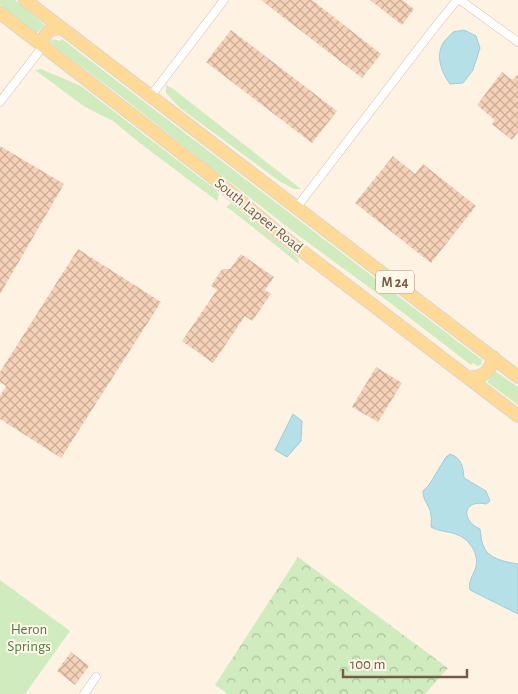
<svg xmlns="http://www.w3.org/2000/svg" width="518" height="694" viewBox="0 0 518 694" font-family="'Alegreya Sans',sans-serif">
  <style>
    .green { fill: #d0ecbf }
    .forest { fill: url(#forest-crowns) }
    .water { fill: #b5e0e8; stroke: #9bcfdb }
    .building { fill: url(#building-cross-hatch) }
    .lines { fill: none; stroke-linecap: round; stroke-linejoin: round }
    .minor-casing { stroke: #d1bdab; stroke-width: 9 }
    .primary-casing { stroke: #dcd4cf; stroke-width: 14 }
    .minor { stroke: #fff; stroke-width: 8 }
    .primary { stroke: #ffda97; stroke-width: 12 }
    .labels { text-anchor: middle; stroke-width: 4; stroke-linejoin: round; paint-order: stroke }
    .shield { fill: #fff7e9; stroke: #a08878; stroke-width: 1 }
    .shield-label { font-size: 14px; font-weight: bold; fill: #775947 }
    .street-label { font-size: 15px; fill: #775947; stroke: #fff7e9 }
    .park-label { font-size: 15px; fill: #4f7d3e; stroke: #fff7e9 }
  </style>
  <defs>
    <pattern id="forest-crowns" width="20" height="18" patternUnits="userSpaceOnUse" patternTransform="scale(1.25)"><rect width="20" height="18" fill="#d0ecbf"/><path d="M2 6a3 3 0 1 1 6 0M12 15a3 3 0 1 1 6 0" fill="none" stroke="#aec29d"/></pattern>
    <pattern id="building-cross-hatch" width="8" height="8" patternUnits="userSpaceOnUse" patternTransform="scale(1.25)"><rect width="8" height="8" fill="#f5d1b7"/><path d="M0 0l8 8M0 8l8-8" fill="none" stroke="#cbad97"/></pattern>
  </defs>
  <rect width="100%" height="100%" fill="#fef3e2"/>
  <path class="green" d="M0 0H15L45 25 37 33 0 5Z
    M53 39 60 41 62 39 482 360 481 365 477 366 473 363 471 365 389 302 295 233 114 91 54 46 50 42Z
    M41 69 81 86 216 190 219 195 217 201 141 144 113 121 85 107 35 70Z
    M166 85 172 88 301 189H294L279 181 180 108 166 93Z
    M231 203 298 258 299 264 231 210 226 207Z
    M495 371 518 387V405L487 382Z
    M0 580 70 631 25 694H0Z"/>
  <path class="forest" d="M298 557 448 668 425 694H228L215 685Z"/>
  <path class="water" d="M464 30 476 36 480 48 473 70 463 83 450 84C442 73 436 58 442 45 444 40 450 36 453 32Z
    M293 414 302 421 301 441 287 457 275 450Z
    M450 454C462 458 463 467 464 478L486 491 490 501 486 504C462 499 461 521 480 529 481 534 481 540 483 545 487 559 506 562 518 564V614L470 590C468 581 473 576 476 567 479 554 470 540 458 535 449 531 440 532 431 527 431 523 432 519 431 515 430 505 423 502 423 491L429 485 446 457Z"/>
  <path class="building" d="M261 0H312L381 54 362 78Z
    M370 0H402L414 9 402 25Z
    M231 30 337 111 312 143 206 62Z
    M502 72 512 80 518 74V132L512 140 492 124 495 120 477 105Z
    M0 146 64 184 0 294Z
    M393 156 415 174 423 164 476 206 431 263 355 203Z
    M78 249 161 302 61 458 0 419V396L6 386 0 382V372Z
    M241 254 274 277 265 290 271 294 252 321 245 316 213 363 182 341 217 290 211 286 222 269H230Z
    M376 367 402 383 378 422 352 407Z
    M71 652 89 666 75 685 57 671Z"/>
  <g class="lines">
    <defs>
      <path id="minor" d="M460 0 518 42
        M150 97 224 0
        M0 102 43 46
        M297 207 435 27 457 0
        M84 694 96 677"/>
      <path id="primary" d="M25 0 518 377
        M0 13 206 172 281 235 518 416
        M43 46C43 33 50 28 62 28
        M467 377C481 379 491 372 493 357"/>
    </defs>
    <use href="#minor" class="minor-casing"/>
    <use href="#primary" class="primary-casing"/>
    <use href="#minor" class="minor"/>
    <use href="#primary" class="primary"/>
  </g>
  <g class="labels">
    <rect class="shield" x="376" y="270.5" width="38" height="23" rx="4"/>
    <g class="shield-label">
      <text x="395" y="287">M 24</text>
    </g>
    <g class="street-label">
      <text transform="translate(259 215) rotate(39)" y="5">South Lapeer Road</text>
    </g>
    <g class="park-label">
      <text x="29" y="634">Heron<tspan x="29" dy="17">Springs</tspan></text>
    </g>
  </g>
  <path d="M343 669v8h124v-8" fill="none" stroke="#775947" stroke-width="2.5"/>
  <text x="350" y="669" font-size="15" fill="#775947" stroke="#fff7e9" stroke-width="4" paint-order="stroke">100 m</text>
</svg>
